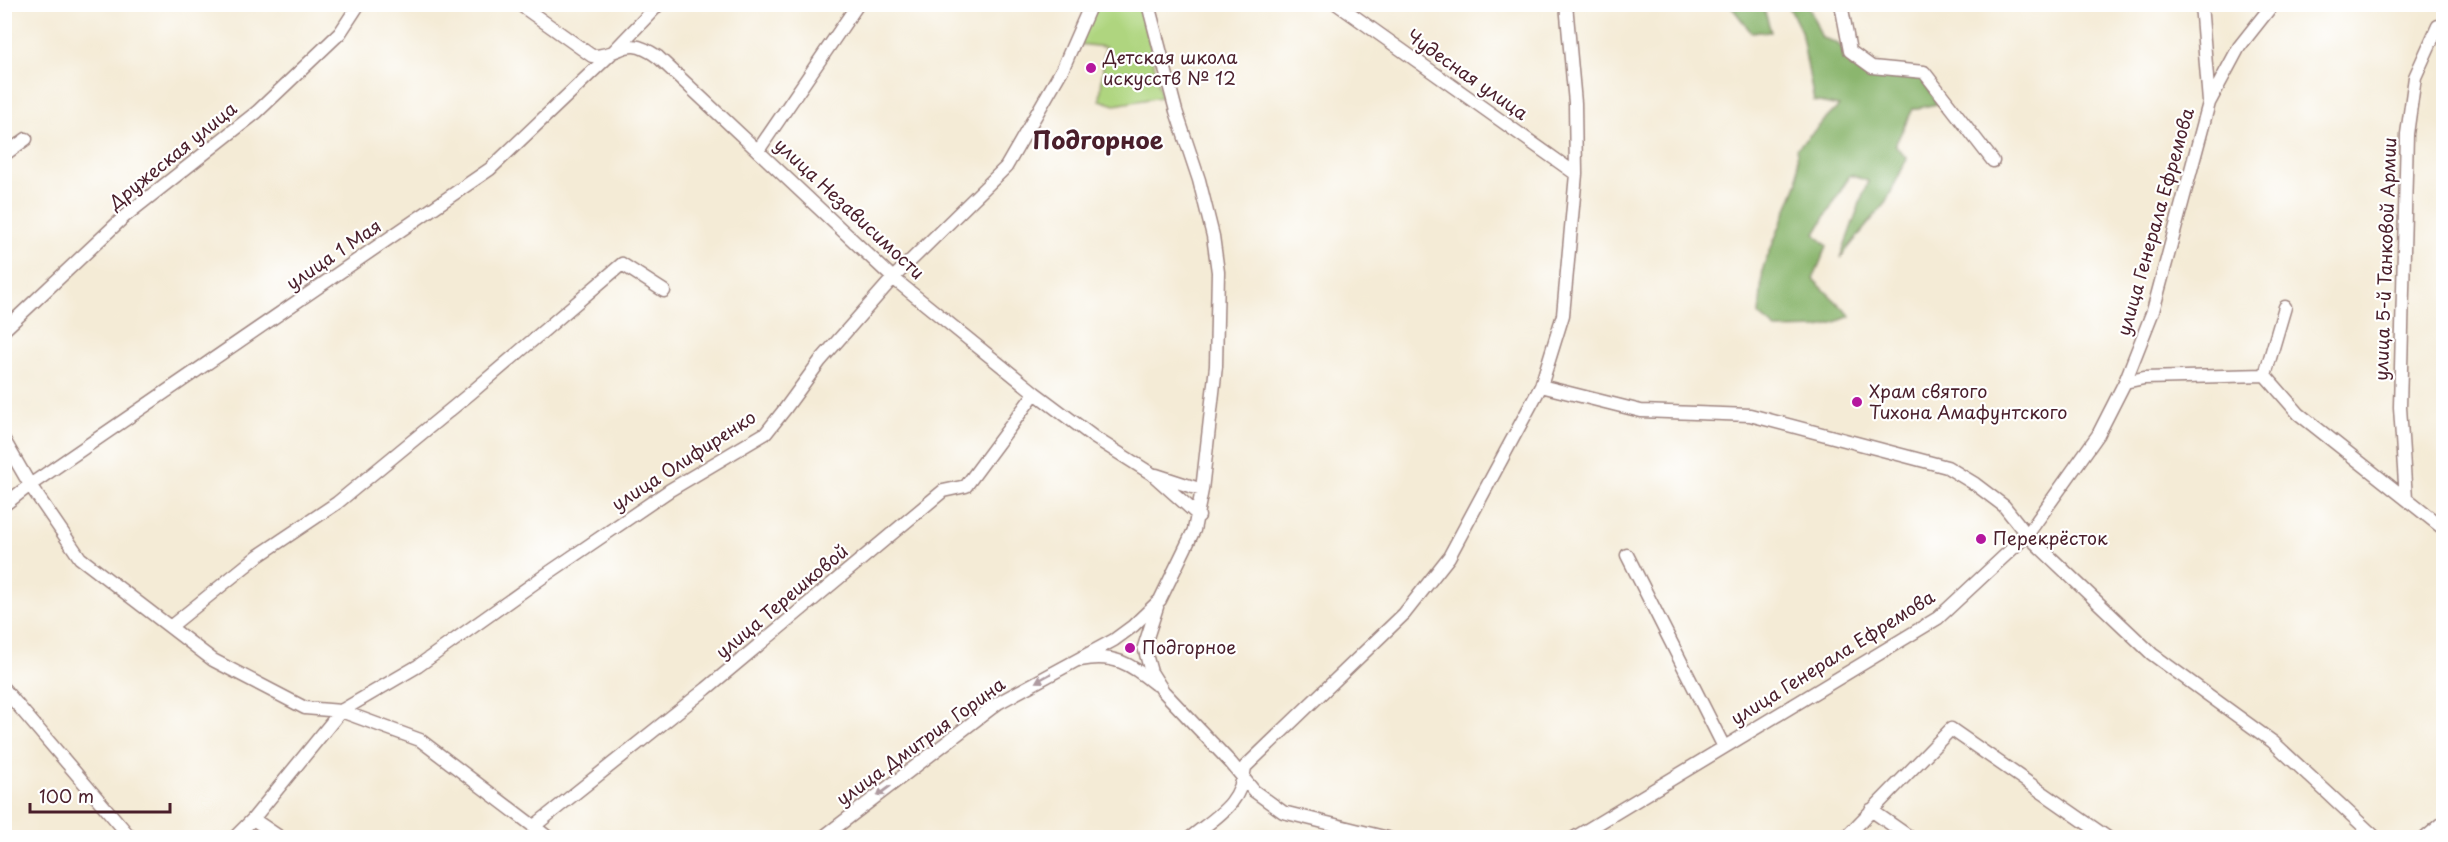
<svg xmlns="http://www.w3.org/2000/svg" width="2448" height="842" viewBox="0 0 2448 842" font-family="'Playpen Sans',sans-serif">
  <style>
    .green { fill: #afd57f; stroke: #7c7a55; stroke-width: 1.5 }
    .forest { fill: #8bb66e; stroke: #6a6a4c; stroke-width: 1.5 }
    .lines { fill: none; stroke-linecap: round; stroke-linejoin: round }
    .minor-casing { stroke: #9f8580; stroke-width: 15 }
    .minor { stroke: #fff; stroke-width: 12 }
    .oneway { fill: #ae9aa0 }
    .poi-dot { fill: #b5179e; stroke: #fff; stroke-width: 2 }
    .labels { text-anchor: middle; stroke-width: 4.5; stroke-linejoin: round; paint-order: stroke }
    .poi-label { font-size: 18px; fill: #4a1f2b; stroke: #fff; text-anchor: start }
    .street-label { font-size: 18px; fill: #4a1f2b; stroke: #fff }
    .district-label { font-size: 24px; font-weight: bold; fill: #4a1f2b; stroke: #fff }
  </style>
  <rect width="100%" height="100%" fill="#fff"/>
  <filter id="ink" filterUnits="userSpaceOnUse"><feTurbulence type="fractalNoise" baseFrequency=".0167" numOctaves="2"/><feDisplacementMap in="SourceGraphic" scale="12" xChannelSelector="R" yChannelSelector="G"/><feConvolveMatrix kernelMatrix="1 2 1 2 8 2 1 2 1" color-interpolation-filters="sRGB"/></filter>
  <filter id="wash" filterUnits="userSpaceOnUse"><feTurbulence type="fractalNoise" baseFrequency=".008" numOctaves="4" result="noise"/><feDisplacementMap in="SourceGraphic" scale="24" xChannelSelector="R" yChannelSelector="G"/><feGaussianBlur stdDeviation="1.35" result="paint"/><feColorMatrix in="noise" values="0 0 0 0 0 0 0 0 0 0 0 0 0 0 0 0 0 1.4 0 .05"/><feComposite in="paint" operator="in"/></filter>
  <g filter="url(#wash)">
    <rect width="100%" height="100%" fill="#f4ebd6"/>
    <path class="green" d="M1097 5H1142L1161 97 1115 105 1100 100 1105 47 1079 44Z"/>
    <path class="forest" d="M1730 5H1763L1771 32H1751Z
      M1788 5H1808L1822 38C1850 45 1838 51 1854 64 1867 74 1905 75 1921 76L1937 104 1913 109 1895 145 1907 159 1886 202 1840 258 1868 181 1850 175 1815 234 1827 246 1813 279 1851 316 1820 328 1776 329 1759 315 1763 268 1798 182 1797 148 1839 106 1814 101 1801 31Z"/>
  </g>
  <g filter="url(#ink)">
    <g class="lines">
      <defs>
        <path id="minor" d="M519 4 592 56C624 56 624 33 658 57L893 278 1035 393 1095 438 1152 474 1199 516
          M1337 4 1576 174
          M1841 4 1850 51 1872 67 1924 72 1993 161
          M2201 4 2209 102
          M759 149 858 4
          M4 155 26 139
          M2285 307 2265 375 2299 414 2444 529
          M4 330 125 216 257 112 340 33 359 4
          M2125 382 2144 378 2265 375
          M1541 386 1641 411 1750 415 1947 467 1975 484 2004 506 2027 535 2152 654 2273 742 2376 838
          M4 440 30 485 80 558 213 660 305 708 341 711 420 740 549 838
          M1156 475 1202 490
          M2406 499 2400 407 2407 134 2415 77 2438 26
          M4 505 30 485 490 169 614 51 659 4
          M1627 555 1724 747
          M1157 607 1144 647 1151 672 1163 691 1231 763 1254 791 1283 812 1388 838
          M170 627 258 556 337 503 472 392 622 264 664 291
          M1081 660C1113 653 1131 664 1155 684
          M4 689 131 838
          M1871 810 1911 838
          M253 819 281 838
          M533 827 706 689 943 491 966 486 1035 393
          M234 838 253 819 341 711 418 666 547 574 670 490 766 433 785 409 820 361 893 278 1006 167 1063 68 1091 4
          M822 838 998 703 1114 640 1133 626 1160 600 1194 530 1202 490 1216 366 1218 272 1213 236 1199 180 1176 111 1148 4
          M1190 838C1218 815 1241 805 1245 767L1404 614 1449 557 1541 386 1563 315 1576 174 1575 103 1566 4
          M1574 838 1938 618 2027 535 2098 435 2125 382 2153 311 2209 103 2239 47 2273 4
          M1845 838 1951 729 2108 838
          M2425 838 2444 822"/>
      </defs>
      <use href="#minor" class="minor-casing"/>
      <use href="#minor" class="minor"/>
    </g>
    <defs><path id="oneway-solid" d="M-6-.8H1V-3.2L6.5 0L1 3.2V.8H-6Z" transform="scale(1.5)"/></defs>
    <g class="oneway">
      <use href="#oneway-solid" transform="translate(1043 678) rotate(151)"/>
      <use href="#oneway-solid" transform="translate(884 791) rotate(143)"/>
    </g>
  </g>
  <g class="poi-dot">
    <circle cx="1091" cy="68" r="6"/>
    <circle cx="1857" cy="402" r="6"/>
    <circle cx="1981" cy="539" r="6"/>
    <circle cx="1130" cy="648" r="6"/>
  </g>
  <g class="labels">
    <g class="poi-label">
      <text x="1103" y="64">Детская школа<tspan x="1103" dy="21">искусств № 12</tspan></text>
      <text x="1869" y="398">Храм святого<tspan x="1869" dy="21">Тихона Амафунтского</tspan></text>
      <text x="1993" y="545">Перекрёсток</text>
      <text x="1142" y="654">Подгорное</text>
    </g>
    <g class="street-label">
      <text transform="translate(1467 75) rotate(35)" y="6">Чудесная улица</text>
      <text transform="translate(173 156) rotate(-39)" y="6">Дружеская улица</text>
      <text transform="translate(849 209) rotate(43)" y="6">улица Независимости</text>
      <text transform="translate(2156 222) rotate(-74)" y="6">улица Генерала Ефремова</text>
      <text transform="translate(334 255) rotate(-34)" y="6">улица 1 Мая</text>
      <text transform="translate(2386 259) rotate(-88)" y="6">улица 5-й Танковой Армии</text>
      <text transform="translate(684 461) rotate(-33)" y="6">улица Олифиренко</text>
      <text transform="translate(782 602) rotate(-40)" y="6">улица Терешковой</text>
      <text transform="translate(1833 658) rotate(-32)" y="6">улица Генерала Ефремова</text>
      <text transform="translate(921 742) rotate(-36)" y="6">улица Дмитрия Горина</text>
    </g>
    <g class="district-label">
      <text x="1098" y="149">Подгорное</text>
    </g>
  </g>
  <rect width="2448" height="842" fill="none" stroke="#fff" stroke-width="24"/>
  <path d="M30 803v9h140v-9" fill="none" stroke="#4a1f2b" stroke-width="3"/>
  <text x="39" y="803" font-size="18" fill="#4a1f2b" stroke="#ffffff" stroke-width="4.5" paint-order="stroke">100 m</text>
</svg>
